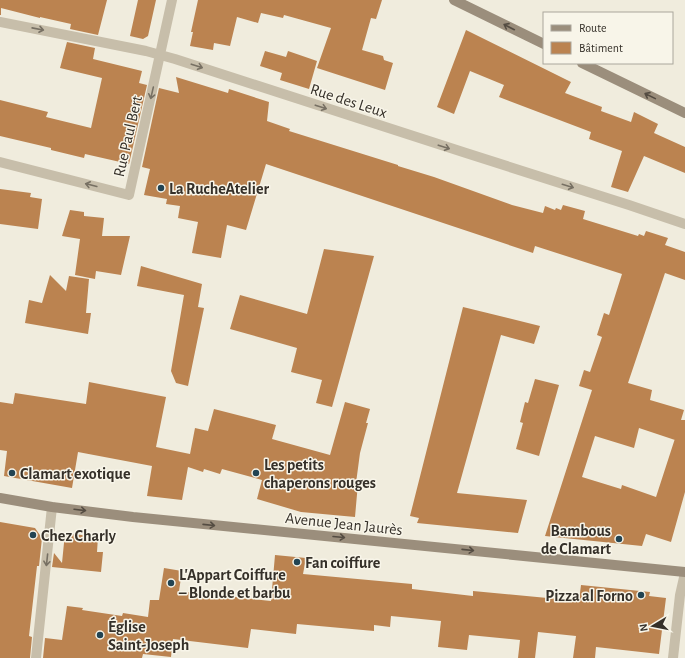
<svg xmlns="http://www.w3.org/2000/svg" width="685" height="658" viewBox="0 0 685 658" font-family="'Alegreya Sans',sans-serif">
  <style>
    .building { fill: #bb8350 }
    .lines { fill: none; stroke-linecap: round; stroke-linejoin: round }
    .street { stroke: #c7beaa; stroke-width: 10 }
    .secondary { stroke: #9b8e7c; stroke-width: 10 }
    .oneway { stroke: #544c42 }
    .oneway2 { stroke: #777063 }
    .poi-dot { fill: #224453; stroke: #f8f5e9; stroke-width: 1.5 }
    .labels { text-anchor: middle; stroke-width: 3; stroke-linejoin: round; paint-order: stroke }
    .street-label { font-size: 16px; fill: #353029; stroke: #f8f5e9 }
    .poi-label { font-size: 16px; font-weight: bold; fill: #353029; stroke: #f8f5e9; text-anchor: start }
  </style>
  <rect width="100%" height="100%" fill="#f0ecdd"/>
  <path class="building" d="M0 0H107L98 35 70 29 71 24 40 17V18L1 8V15H0Z
    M138 0H156L148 36 143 39 130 36Z
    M198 0H382L376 19 371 18 362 50 383 56 384 60 393 63 385 90 317 68 331 28 284 15 283 18 261 13 258 23 237 17 230 46 214 43 213 50 190 46 193 32H191Z
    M466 30 571 82 565 93 602 107 601 111 631 122 634 112 658 124 654 133 685 147V173L644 156 628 192 611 187 622 151 589 139 591 132 499 97 504 85 470 71 454 114 437 107Z
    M67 42 95 48 93 59 142 71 139 83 147 85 129 164 85 154 84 158 51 150V148L0 136V100L48 112 46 117 91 128 102 78 60 68Z
    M265 51 286 57 288 51 317 61 309 89 280 80 282 73 260 66Z
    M176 77 228 93 229 89 269 102 267 121 290 129 289 131 398 165V166L434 177 512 205 543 213 545 206 555 210 556 208 561 210 563 205 585 211 583 219 638 236 639 234 644 236 646 231 668 238 665 245 685 252V280L665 273 628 383 652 390 650 400 684 410 675 440 639 428 634 448 595 436 582 477 621 489 622 485 656 497 681 420H685V492L671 542 646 534 642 546 545 536 592 390 579 386 584 370 590 372 602 337 597 335 604 313 609 315 622 274 535 246 533 253 266 164 246 230 227 225 221 258 192 253 198 222 178 218 180 206 166 204 167 199 144 195 150 169 142 167 159 88 179 93Z
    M0 189 31 193 30 197 42 199 38 229 0 224Z
    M70 210 84 212V216L104 218 102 236H130L121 275 96 271 95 279 75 275 80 239 62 236Z
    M324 249 374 256 332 407 316 403 322 380 291 372 297 348 230 329 240 295 307 314Z
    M141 266 202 284 198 307 204 308 188 386 176 383 171 371 184 295 137 286Z
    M50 275 66 291 69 276 89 279 86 313H91L88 334 25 323 29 300 42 303Z
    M463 307 540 326 534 344 501 335 457 493 527 500 518 533 417 523 419 518 410 516Z
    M535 379 559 385 539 456 516 449 523 423 520 422 525 402 528 403Z
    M89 382 166 397 156 447 190 454 195 428 208 431 214 409 276 425 272 439 330 455 345 402 370 409 366 423H368L360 453 356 483H358L355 517 301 512 257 499 262 480 222 469 220 474 204 469 203 472 188 467 182 500 147 496 152 466 78 452 72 488 4 476 7 451 0 450V402L13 404 15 393 86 404Z
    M0 522 35 528 42 538 39 566H37L29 636 32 637 30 658H0Z
    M65 533 98 537 97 552H103L101 572 52 567 54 553 62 563Z
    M275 555 306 558 303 574 412 584V589L473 596V591L579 601 581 585 650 592 649 596 666 598 659 654 596 647 595 658H573L576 636 538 632 535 658H518L520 640 469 635 467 650 438 647 441 621 391 616 390 627 374 625V631L297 624 296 634 251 629 248 648 173 639 171 657 143 654 142 658H43L45 638 62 640 67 606 83 608 82 610 122 616 123 613 148 617 150 600H159L164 568 182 571 179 591 271 601Z"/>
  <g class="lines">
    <path class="street" d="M0 22 146 51 175 59 466 153 629 205 685 224
      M0 162 129 195 172 0
      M36 658 52 507
      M673 658 680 595 685 573"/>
    <path class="secondary" d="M454 0 544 44
      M582 63 685 113
      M0 498 52 507 133 517 685 572"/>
  </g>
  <defs><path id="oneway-shaft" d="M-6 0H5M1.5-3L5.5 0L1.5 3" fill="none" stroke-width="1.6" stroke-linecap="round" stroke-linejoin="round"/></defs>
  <g class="oneway">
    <use href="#oneway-shaft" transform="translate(509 27) rotate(-153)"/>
    <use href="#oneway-shaft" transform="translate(650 96) rotate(-154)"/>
    <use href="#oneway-shaft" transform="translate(80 510) rotate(7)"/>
    <use href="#oneway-shaft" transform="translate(209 525) rotate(6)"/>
    <use href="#oneway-shaft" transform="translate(339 537) rotate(5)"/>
    <use href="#oneway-shaft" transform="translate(468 550) rotate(6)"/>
  </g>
  <g class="oneway2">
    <use href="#oneway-shaft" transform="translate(38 29) rotate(11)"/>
    <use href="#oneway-shaft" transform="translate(197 66) rotate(18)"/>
    <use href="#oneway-shaft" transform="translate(152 93) rotate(103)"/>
    <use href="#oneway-shaft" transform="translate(321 107) rotate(18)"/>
    <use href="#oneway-shaft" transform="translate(444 147) rotate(18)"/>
    <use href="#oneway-shaft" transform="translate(91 185) rotate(-166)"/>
    <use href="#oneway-shaft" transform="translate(568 186) rotate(17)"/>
    <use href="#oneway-shaft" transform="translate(47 560) rotate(96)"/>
  </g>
  <g class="poi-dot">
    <circle cx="161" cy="188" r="4"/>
    <circle cx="12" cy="473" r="4"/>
    <circle cx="256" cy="473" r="4"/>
    <circle cx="33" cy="535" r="4"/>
    <circle cx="619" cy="539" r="4"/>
    <circle cx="297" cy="562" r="4"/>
    <circle cx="171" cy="583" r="4"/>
    <circle cx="641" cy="595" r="4"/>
    <circle cx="100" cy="635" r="4"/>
  </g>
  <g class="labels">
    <g class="street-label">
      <text transform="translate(349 100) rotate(18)" y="6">Rue des Leux</text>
      <text transform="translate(127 136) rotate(-77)" y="6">Rue Paul Bert</text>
      <text transform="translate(344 523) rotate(6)" y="6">Avenue Jean Jaurès</text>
    </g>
    <g class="poi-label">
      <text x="169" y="194">La RucheAtelier</text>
      <text x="264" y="470">Les petits<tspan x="264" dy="18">chaperons rouges</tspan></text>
      <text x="20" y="479">Clamart exotique</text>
      <text x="611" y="536" text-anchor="end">Bambous<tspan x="611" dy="18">de Clamart</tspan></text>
      <text x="41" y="541">Chez Charly</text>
      <text x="305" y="568">Fan coiffure</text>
      <text x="179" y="580">L'Appart Coiffure<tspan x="179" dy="18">– Blonde et barbu</tspan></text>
      <text x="633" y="601" text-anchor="end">Pizza al Forno</text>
      <text x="108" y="632">Église<tspan x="108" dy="18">Saint-Joseph</tspan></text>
    </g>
  </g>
  <rect x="543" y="12" width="130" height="52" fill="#f8f5e9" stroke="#aaa69c"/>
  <rect x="551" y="25" width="20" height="6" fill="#9b8e7c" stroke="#aaa69c"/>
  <text x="579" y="32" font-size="12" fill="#353029">Route</text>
  <rect x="551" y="42" width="20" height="12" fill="#bb8350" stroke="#aaa69c"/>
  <text x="579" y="52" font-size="12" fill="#353029">Bâtiment</text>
  <g transform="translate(653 626) rotate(260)" stroke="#f8f5e9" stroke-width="3" paint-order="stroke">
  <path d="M0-3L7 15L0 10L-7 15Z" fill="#353029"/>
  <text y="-6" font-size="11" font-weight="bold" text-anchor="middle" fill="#353029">N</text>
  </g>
</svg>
